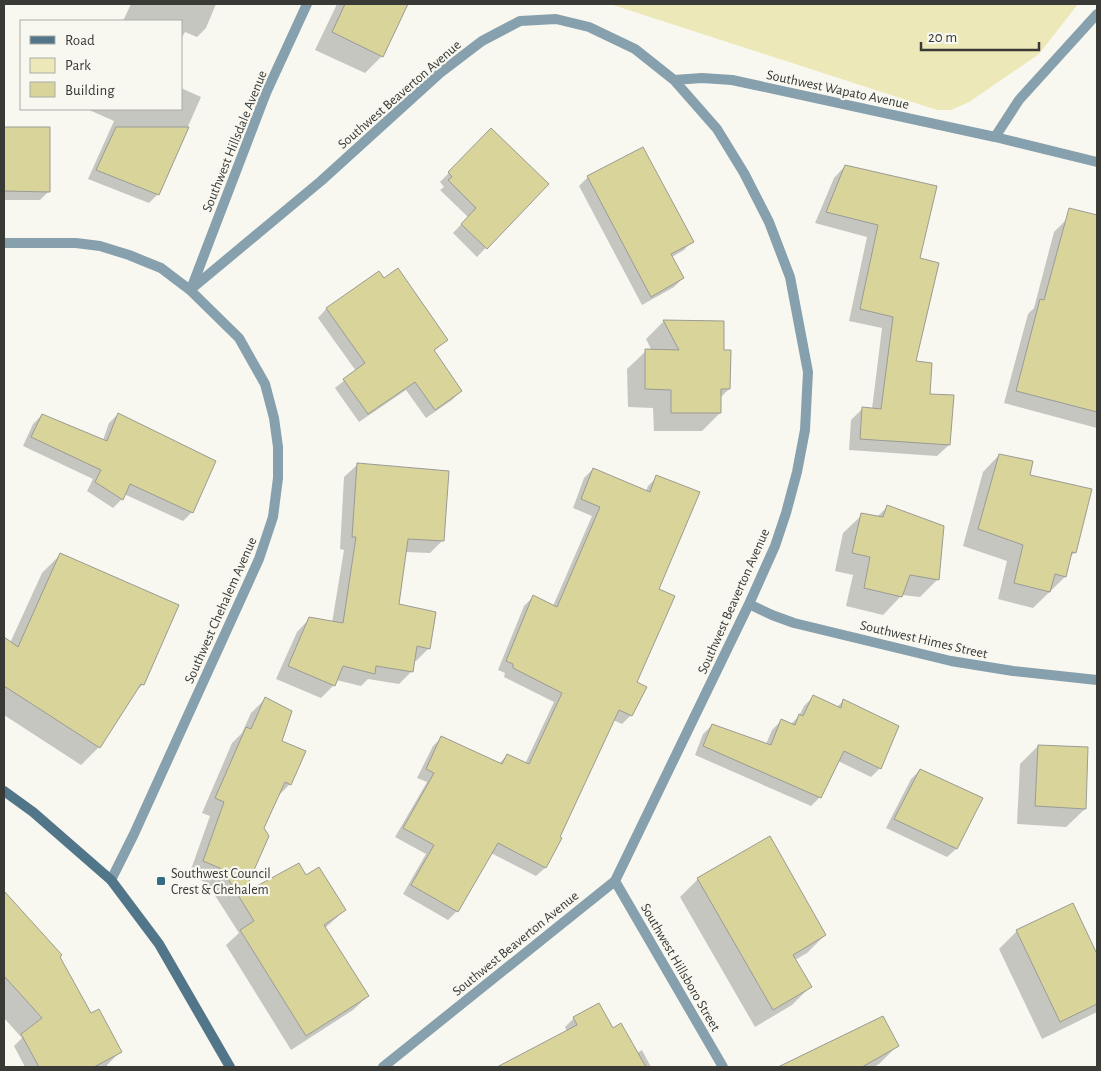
<svg xmlns="http://www.w3.org/2000/svg" width="1101" height="1071" viewBox="0 0 1101 1071" font-family="'Alegreya Sans',sans-serif">
  <style>
    .green { fill: #ece8b8 }
    .shadow { fill: #0003 }
    .building { fill: #d8d49a; stroke: #9b9b95 }
    .lines { fill: none; stroke-linecap: round; stroke-linejoin: round }
    .street { stroke: #87a0ad; stroke-width: 10 }
    .secondary { stroke: #517589; stroke-width: 10 }
    .poi-dot { fill: #346b86; stroke: #f8f8f1; stroke-width: 2 }
    .labels { text-anchor: middle; stroke-width: 4.5; stroke-linejoin: round; paint-order: stroke }
    .street-label { font-size: 14px; fill: #393936; stroke: #f8f8f1 }
    .poi-label { font-size: 14px; fill: #393936; stroke: #f8f8f1; text-anchor: start }
  </style>
  <rect width="100%" height="100%" fill="#f8f8f1"/>
  <path class="green" d="M610 4H1078L1039 54 969 102 951 110H937Z"/>
  <path class="shadow" d="M131 4H216L206 28 197 37 185 32 181 39V21H123Z
    M337 4H407L382 56 365 73 315 50Z
    M181 88 201 97 158 194 149 203 88 179 114 121 87 109H181Z
    M4 128H49V191L40 200H4Z
    M491 130 547 184 477 257 453 233 468 217 440 190 444 187 440 182Z
    M845 166 918 259 915 363 949 445 937 456 849 450 851 420 863 408 872 409 882 328 849 321 867 237 815 223 834 178Z
    M588 177 692 241 684 250 672 257 683 278 674 287 642 305 579 186Z
    M1067 219 1097 227V343L1089 370 1097 372V428L1004 403 1028 314 1034 308 1054 232Z
    M379 273 383 280 446 340 434 351 461 391 452 400 426 418 406 390 359 422 335 388 356 371 318 318 326 309Z
    M664 321 729 389 720 398V413L702 431H654L653 408 628 407 627 369 646 351H652L646 339Z
    M118 414 215 461 192 512 183 521 124 494 122 499 113 508 87 491 93 479 23 446 33 424 42 415 103 440 109 423Z
    M999 455 1029 476 1075 552 1069 558 1065 577 1033 608 998 599 1007 561 963 546 983 472Z
    M357 465 443 540 430 553 405 552 398 605 429 648 416 661H413L412 671 399 684 368 679 361 686 336 680 334 685 321 698 276 679 297 632 310 618 332 623 344 550 340 549 344 477Z
    M593 469 646 491 648 486 657 477 658 589 635 683 631 715 622 724 613 720 559 837 560 838 545 868 536 876 491 853 457 911 448 920 403 894 426 854 395 837 427 782 417 778 433 746 442 737 499 764 507 755 525 764 554 702 504 677 505 673 498 670 524 606 533 597 553 606 592 516 573 508 584 478Z
    M887 507 938 579 920 597 902 595 883 615 846 606 853 575 835 571 843 533 862 515 877 517Z
    M60 555 143 684 134 693 99 747 81 765 4 715V639L10 643 42 573Z
    M813 697 837 707 843 701 880 768 871 777 838 761 820 797 811 806 695 755 703 734 712 725 766 744 772 730 781 721 791 724 799 716 804 706Z
    M265 699 280 741 304 751 289 785 276 798 262 828 242 896 305 877 345 910 325 928 368 996 353 1010 291 1050 226 945 239 933 207 883 189 875 210 816 202 813 232 743 242 733 251 713Z
    M1038 746 1085 809 1066 827 1017 824 1020 764Z
    M920 770 956 849 947 857 886 828 911 779Z
    M698 879 825 935 807 953 795 960 810 987 792 1005 755 1027 680 897Z
    M14 904 58 957 90 1015 120 1052 107 1065 108 1067H25L14 1046 22 1038 4 1018V912Z
    M1073 905 1097 956V1012L1042 1039 999 949 1017 931Z
    M574 1018 613 1029 637 1053 642 1050 651 1067H513L567 1032 565 1027Z
    M897 1046 879 1064 874 1067H788L795 1060Z"/>
  <path class="building" d="M345 4H408L383 57 332 32Z
    M4 127H50V192L4 191Z
    M116 127H189L159 195 96 170Z
    M491 128 549 184 487 249 461 224 476 208 448 180 452 177 448 172Z
    M643 147 694 242 671 254 684 278 651 297 587 176Z
    M845 165 937 186 920 258 939 263 916 361 932 363 930 394 954 395 950 445 860 439 862 407 881 409 893 317 860 309 878 225 826 212Z
    M1069 208 1097 215V412L1016 391 1040 299 1044 300Z
    M398 268 448 340 434 350 462 391 435 410 415 382 368 414 343 379 365 363 326 308 379 271 384 278Z
    M663 320 724 321V350H731L730 389H721V413H671V390L645 389V349L679 350Z
    M118 413 216 461 193 513 130 484 123 500 95 482 101 470 31 437 42 414 107 441Z
    M999 454 1033 461 1030 475 1092 489 1076 553 1072 552 1066 577 1055 574 1050 592 1014 583 1023 545 978 529Z
    M357 463 449 471 444 541 408 539 399 604 436 612 430 649 417 646 413 672 376 666 375 674 343 666 335 686 288 666 309 617 343 623 356 537H352Z
    M593 468 650 492 656 475 700 492 659 589 675 596 637 682 647 687 632 716 619 710 560 837 562 838 546 868 498 843 458 912 411 885 434 845 403 828 434 773 426 769 441 736 502 764 507 754 529 764 562 693 513 668V664L506 661 533 595 557 607 600 507 581 499Z
    M887 505 944 526 939 580 910 575 902 597 864 588 870 557 852 553 861 513 883 517Z
    M60 553 179 605 144 685 141 684 100 748 4 686V637L18 647Z
    M813 695 841 708 843 699 899 726 881 769 844 751 821 798 703 746 712 724 771 745 781 719 795 725 799 714 803 716Z
    M265 697 292 711 282 741 306 751 291 785 285 782 264 828 269 836 244 893 299 863 306 875 319 867 346 910 324 925 369 996 306 1036 240 930 254 921 222 869 203 861 224 802 215 798 246 727 251 729Z
    M1038 745 1088 747 1086 809 1035 806Z
    M920 769 983 798 957 849 894 819Z
    M770 836 826 935 793 955 812 987 773 1010 697 878Z
    M4 891 62 955 60 957 91 1013 99 1009 122 1052 94 1067H39L21 1034 42 1018 4 976Z
    M1073 903 1097 954V1004L1060 1022 1016 930Z
    M599 1003 613 1028 621 1023 646 1067H497L577 1025 573 1017Z
    M883 1016 899 1046 862 1067H778Z"/>
  <g class="lines">
    <path class="street" d="M674 80 702 78 732 80 995 137 1097 162
      M995 137 1019 100 1097 14
      M4 243H76L100 246 129 255 161 268 190 290 239 338 265 384 274 418 278 447V478L273 517 259 559 134 834 111 880
      M191 289 266 93 307 4
      M190 290 321 181 440 73 482 41 520 21 556 19 589 27 635 49 674 80 717 129 744 173 769 222 790 277 808 372 805 430 797 472 786 513 775 546 749 604 615 881 383 1067
      M749 604 772 615 794 623 951 661 1013 671 1097 680
      M615 881 723 1067"/>
    <path class="secondary" d="M4 791 33 812 111 880 159 944 230 1067"/>
  </g>
  <rect class="poi-dot" x="156" y="876" width="10" height="10" rx="2.5"/>
  <g class="labels">
    <g class="street-label">
      <text transform="translate(838 89) rotate(12)" y="5">Southwest Wapato Avenue</text>
      <text transform="translate(399 94) rotate(-41)" y="5">Southwest Beaverton Avenue</text>
      <text transform="translate(234 141) rotate(-68)" y="5">Southwest Hillsdale Avenue</text>
      <text transform="translate(733 601) rotate(-66)" y="5">Southwest Beaverton Avenue</text>
      <text transform="translate(220 610) rotate(-66)" y="5">Southwest Chehalem Avenue</text>
      <text transform="translate(924 639) rotate(13)" y="5">Southwest Himes Street</text>
      <text transform="translate(515 943) rotate(-39)" y="5">Southwest Beaverton Avenue</text>
      <text transform="translate(681 967) rotate(60)" y="5">Southwest Hillsboro Street</text>
    </g>
    <g class="poi-label">
      <text x="171" y="878">Southwest Council<tspan x="171" dy="16">Crest &amp; Chehalem</tspan></text>
    </g>
  </g>
  <rect width="1101" height="1071" fill="none" stroke="#393936" stroke-width="10"/>
  <rect x="20" y="20" width="162" height="90" fill="#f8f8f1" stroke="#acaca6"/>
  <rect x="30" y="36" width="25" height="8" fill="#517589" stroke="#acaca6"/>
  <text x="65" y="45" font-size="15" fill="#393936">Road</text>
  <rect x="30" y="58" width="25" height="15" fill="#ece8b8" stroke="#acaca6"/>
  <text x="65" y="70" font-size="15" fill="#393936">Park</text>
  <rect x="30" y="82" width="25" height="15" fill="#d8d49a" stroke="#acaca6"/>
  <text x="65" y="95" font-size="15" fill="#393936">Building</text>
  <path d="M921 42v8h118v-8" fill="none" stroke="#393936" stroke-width="2.5"/>
  <text x="928" y="42" font-size="15" fill="#393936" stroke="#f8f8f1" stroke-width="4" paint-order="stroke">20 m</text>
</svg>
